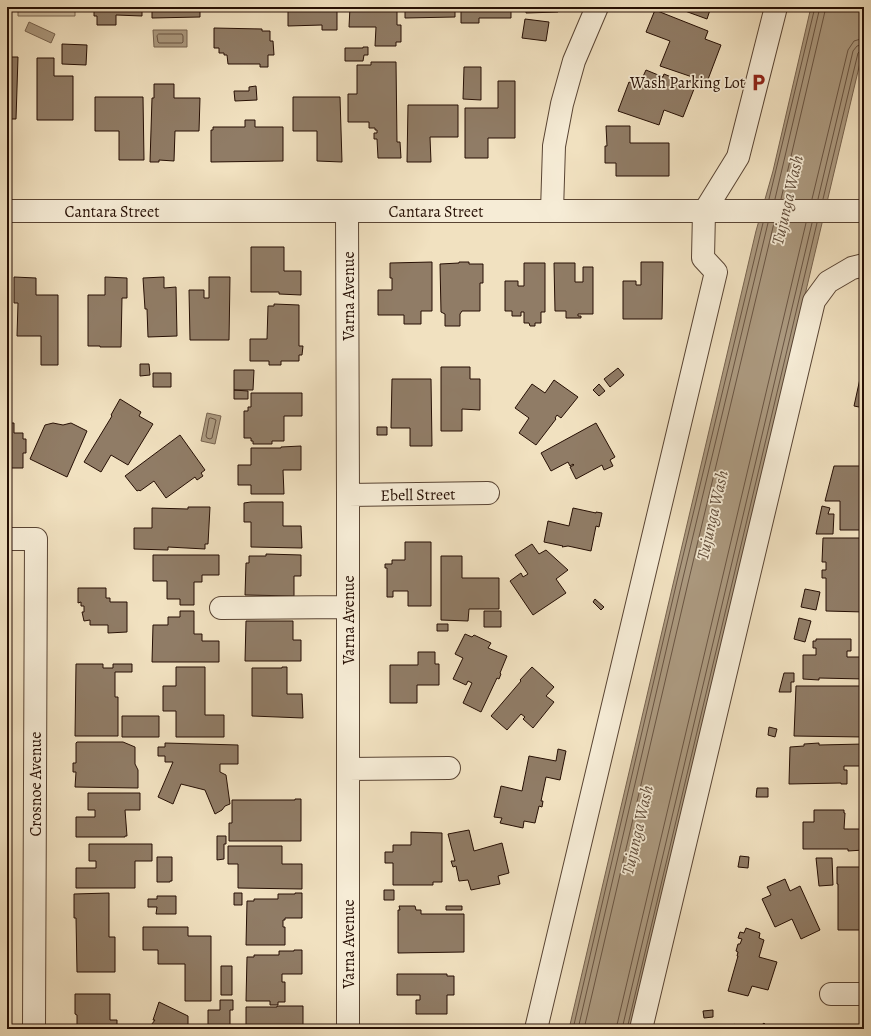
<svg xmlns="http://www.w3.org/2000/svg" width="871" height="1036" viewBox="0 0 871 1036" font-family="Alegreya,serif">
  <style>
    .green { fill: #cebda0; stroke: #7a6652 }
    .water { fill: #ac9a80; stroke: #76624e }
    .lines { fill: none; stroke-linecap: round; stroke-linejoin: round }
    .shore { stroke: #695442; stroke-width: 1 }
    .building { fill: #907c66; stroke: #260f04 }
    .minor-casing { stroke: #594433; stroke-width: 24 }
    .minor { stroke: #f6ecd6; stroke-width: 22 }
    .labels { text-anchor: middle; stroke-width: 3.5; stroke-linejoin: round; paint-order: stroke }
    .poi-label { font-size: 16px; fill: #260f04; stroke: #f6ecd6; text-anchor: end }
    .street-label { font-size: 16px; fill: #260f04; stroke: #f6ecd6 }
    .water-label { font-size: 17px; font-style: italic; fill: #624e3c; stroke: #f6ecd6 }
  </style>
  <rect width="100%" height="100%" fill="#f1e1c0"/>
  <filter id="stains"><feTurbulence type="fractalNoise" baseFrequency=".005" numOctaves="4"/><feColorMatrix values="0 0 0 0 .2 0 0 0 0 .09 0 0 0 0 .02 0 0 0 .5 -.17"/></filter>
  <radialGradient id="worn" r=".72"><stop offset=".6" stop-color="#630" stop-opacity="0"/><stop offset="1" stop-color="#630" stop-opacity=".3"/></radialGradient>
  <path class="green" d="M18 7H75V16H18Z"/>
  <path class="water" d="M811 7H864V46L631 1029H569L674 580 756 231 773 171Z
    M29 22 55 34 51 43 25 31Z
    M153 30H187V47H154Z
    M207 413 221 416 215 444 201 441Z"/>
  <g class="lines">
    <path class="shore" d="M159 34H182L183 36V42L182 43H159L158 42 157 36Z
      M769 199 815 7
      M775 199 820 7
      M781 199 826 7
      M812 199 848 50 854 41 864 38
      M818 199 853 51 857 46 864 44
      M823 199 858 53 861 50 864 49
      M211 418 214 419 216 420 212 438 210 439 207 438 206 436 209 419Z
      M573 1029 677 581 763 223
      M578 1029 682 582 768 223
      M584 1029 688 583 774 223
      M616 1029 806 223
      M622 1029 812 223
      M627 1029 817 223"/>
  </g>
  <path class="building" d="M94 7H142V16L116 15V25H97V16H94Z
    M152 7H200V17L152 18Z
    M288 7H337V30H322V25L288 26Z
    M350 7H397V25H401V42H396V46H375L376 27H349Z
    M405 7H455V17L405 18Z
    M461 7H511V18H479V23H461Z
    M526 7H558V12L526 13Z
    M674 7H711L707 19Z
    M655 10 708 31 705 39 721 45 707 82 660 66 670 41 646 32Z
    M525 19 549 22 546 41 522 38Z
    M214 28 262 29V31H270V41H273L274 55H268V67H260V64H228L227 55H224V53H219V48H214Z
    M62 44 87 45 86 65 62 64Z
    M363 47H368V55H364L363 61H345V48H363Z
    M7 57H18L16 119H7Z
    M37 58H54V76H73V120H37Z
    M371 62H396L397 142H400L401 158H378L377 139H374V133H377V130H375V128H369V122H348V94H357V65H371Z
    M464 67H481V100L463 99Z
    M646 70 663 77 664 74 676 79 675 82 694 89 683 117 664 110 659 125 618 111 629 82 631 83 632 80 640 83Z
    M498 81H515V138H488V158H465V108H498Z
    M154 84H174V98H200L199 131H175L174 161 159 160V162H150L152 98H154Z
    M256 86 257 100 235 101 234 91H249V87Z
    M95 97H143L144 160H119V131H95Z
    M293 97H340L342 162 317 161V131H293Z
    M408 105H458V137H430L431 162H407Z
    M245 120H255V127H283V161L211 162V130H213V127H245Z
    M606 126H630V143H669V176H616V163H605V146H607Z
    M251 247H284V271H301V295L279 294V292H251Z
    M432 262V311H421V324H404V315H378V290H392V278H390V263Z
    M459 262H469V264H483V283H480V311H462L460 314V326H445V314L441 312 440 264 459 263Z
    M641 262H663L662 319H623V281H636V285H641Z
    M524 263H545V312H541V323H535V326H530L529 323H524V312H521V316H512V311H505V281H518V286H524Z
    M554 263H575V282H583V267H593V314H578V316H581V318H566V311H555Z
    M14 277 36 278V295H58V365H41V336H17L18 303H14Z
    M105 277 127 278V298H122L121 347H100V346H88V295H105Z
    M164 277V288L176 287 177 336 148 337 147 309H145L143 278Z
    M209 277H230L229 340H190L189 290H204V298H209Z
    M274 304 299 305V346H303L302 355H299V361H281V365H269V361H250V339H267L268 306H274Z
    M140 364H149L150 375 140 376Z
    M863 365H864V408L854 406Z
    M441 367H470V379H480V410L462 409V431H441Z
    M618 368 624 375 610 387 604 379Z
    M234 370H254L253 390H234Z
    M153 373H171V387H153Z
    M392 379H431L432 446H410V428H391Z
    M554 380 578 397 561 418 557 415 555 418 556 419 536 445 519 433 529 418 515 408 532 384 545 393Z
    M599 384 605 391 599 396 593 390Z
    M234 390 248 391V399H234Z
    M251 393H302V416H284V441H272V444H253V441H251V438H244V411H248V407H251Z
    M120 399 141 412 139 416 153 424 128 465 111 455 101 472 84 462 112 416 111 415Z
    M7 423H14V433H23V439H26V453H23V468H7Z
    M53 423 63 425 71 423 87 431 67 477 30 459 45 425Z
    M596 423 615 457 610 460 613 466 604 470 602 465 576 479 570 467 574 465 573 464 570 466 568 462 551 471 541 453Z
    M377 427H387V435H377Z
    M180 435 205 470 201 473 203 476 197 480 195 477 166 498 154 481 140 491 139 490 137 491 125 476Z
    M301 446V470H283L284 494H251V485H238V465H251V448H281V447Z
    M834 466H864V530H840V501H825Z
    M251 502H283V526H301L302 548 251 547V522H244V503Z
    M822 506 830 508 828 514H834L833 534H816Z
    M188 507H210L208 544H205V549L168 547V550L134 549V528H152V508L188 509Z
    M573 508 596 513V512L602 513 599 527 596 526 591 551 568 546 562 547 563 546 544 542 548 521 569 526Z
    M823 538H864V612L826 611V578H822V570H826V562H822Z
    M405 542H431V606H408V591H393V597H387V568H385V564H392V560H405Z
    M532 544 539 554 546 550 568 570 556 579 566 593 533 615 510 581 521 573 523 577 528 574 515 555Z
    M266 554 301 555V576H294V596L245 595 246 563H249V556H266Z
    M153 555H219V575H202V582H194V605H180V599H167V581H153Z
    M441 556H462V578H499V609H469L468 621 441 620Z
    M78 588H106V598H110V602H127V632L108 633V625H90V620L84 621 82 612H84V606H81V602L78 603Z
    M805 589 820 592 816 610 801 607Z
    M595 599 604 607 601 610 593 602Z
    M180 611H194V634H202V641H219V662H152L153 625H168V617H180Z
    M484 611H501V627H484Z
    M799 618 811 621 805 642 794 639Z
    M246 621H293V640H301V661H245Z
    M437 624H448V631H437Z
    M465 634 472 637 474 635 491 643 488 648 507 656 500 673 501 674 499 679 497 678 481 712 463 703 472 683 468 681 466 685 453 679 463 658 455 654Z
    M816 639H851V651H847V657H864V679L819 678V680L803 679V655H816V648H813V641H816Z
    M418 652H435V664H439V685H417V703H390V665H418Z
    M76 664H103V668H113V664H132V672H115V697H118V736H75Z
    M176 667H205V715H224V737H176V711H163V686H176Z
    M282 667H287V694H302L303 718 252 716V668H282Z
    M532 667 554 687 546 696 554 702 533 728 523 719 525 717 521 714 507 730 491 716 521 681 520 680Z
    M784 673H794V682H791V692H779Z
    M796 686H864V737L794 736Z
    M122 716H159V737H122Z
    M769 727 777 729 775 737 768 735Z
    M77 742H123L135 747V764L138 770V788L75 787 76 772H73V763H76V743Z
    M165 743 238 745V764H220V772L226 775 230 804 225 806 222 810 215 814 205 790 181 784 173 804 158 797 173 762H165V756H158V747H165Z
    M819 743V745L864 744V766H844V770H847V784H841V783L789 784 790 747 804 746V744Z
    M558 749 566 751 560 780 546 777 541 801H543L542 807 539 806 535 823 524 821 523 828 500 823 502 818 494 817 501 786 522 791 529 756 556 761Z
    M757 788H768V797H756Z
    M88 793H140V810H125L127 836H125V837H76V817H95V810H88Z
    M295 799H301V841H229V823H232V800H295Z
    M814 810H844V813H845L844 829H864V850L848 851V849H803V822H814Z
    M469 830 474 851 502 843 509 873 498 876 500 884 471 890 468 880 459 881 456 866 453 867 451 861H455L448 834Z
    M411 832 442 833V882H433V885H393V863H385V852H393V845H411Z
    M217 836H226V844H224V859L217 860Z
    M89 844H152V861H135V888H76V868H96V861H89Z
    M228 846H282V864H302V889L238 888V864H228Z
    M740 856 749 857 748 868 738 867Z
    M157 857H172V881H170V882H157Z
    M816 858H832L833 885 819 886Z
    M837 867H864V930H838V884H837Z
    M785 879 790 891 800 886 820 930 801 939 792 919 775 927 762 899 771 895 767 887Z
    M384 890H394V900H384Z
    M109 893V937H115V972H77L76 918H74V894Z
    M234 893H242V905H234Z
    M295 893H302V918H285V920H283V927H285V945H246L247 901H254V899H278V894H295Z
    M157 896H176V914H156L157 907H148V899H157Z
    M399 906H415L416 910H421V914H464V952L398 953V910H400Z
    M446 906H462V910H446Z
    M143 927H188V936H211V1001H185V964H158V950H143Z
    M746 928 760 933 759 938 764 940 759 957 777 962 768 990 752 986 748 996 728 991 738 956H737L738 952 736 951 738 944H740L742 939 738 938 740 932 744 933Z
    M294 950H302V974H282V982H285V1002H278V1005H270V1001H246L247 957H254V955H279V951H294Z
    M221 966H232V995H221Z
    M397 974H447V976H454V995H447V1014H416V1000H420V995H397Z
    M75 994H110V1020H117V1026H148V1029H77V1015L75 1014Z
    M220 1000H233V1010H230V1028H208V1010H220Z
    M159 1002 188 1016V1029H148L155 1020H153Z
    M277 1006H303V1029H246V1007H277Z
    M713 1010V1017L704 1018 703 1011Z
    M764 1023 769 1029H757Z
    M735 1024 740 1029H729Z"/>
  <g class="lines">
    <defs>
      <path id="minor" d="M7 211H864
        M347 211 348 495V1029
        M552 211 554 146 562 104 574 61 597 7
        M348 495 488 493
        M7 539H36L34 1029
        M221 608 348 607
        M348 769 449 768
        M831 994H864
        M536 1029 716 272 703 258 704 212 738 157 776 7
        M641 1029 814 301 828 282 852 268 864 265"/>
    </defs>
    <use href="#minor" class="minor-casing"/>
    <use href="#minor" class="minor"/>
  </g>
  <defs>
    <symbol id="parking-bare" viewBox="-9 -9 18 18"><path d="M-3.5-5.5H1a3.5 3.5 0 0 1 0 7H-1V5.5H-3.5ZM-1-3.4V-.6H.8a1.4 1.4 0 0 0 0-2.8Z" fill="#8f2418" stroke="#f6ecd6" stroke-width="2.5" paint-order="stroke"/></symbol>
  </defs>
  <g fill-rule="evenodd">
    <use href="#parking-bare" x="746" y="70" width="25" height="25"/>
  </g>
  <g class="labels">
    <g class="poi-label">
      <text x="745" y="88">Wash Parking Lot</text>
    </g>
    <g class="street-label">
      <text x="112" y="217">Cantara Street</text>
      <text x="436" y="217">Cantara Street</text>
      <text transform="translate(348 296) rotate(-90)" y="6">Varna Avenue</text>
      <text transform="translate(418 494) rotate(-1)" y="6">Ebell Street</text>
      <text transform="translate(348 620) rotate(-90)" y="6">Varna Avenue</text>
      <text transform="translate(35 784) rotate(-90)" y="6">Crosnoe Avenue</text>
      <text transform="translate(348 944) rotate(-90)" y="6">Varna Avenue</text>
    </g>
    <g class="water-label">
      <text transform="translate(787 200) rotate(-77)" y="6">Tujunga Wash</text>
      <text transform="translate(712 515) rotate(-77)" y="6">Tujunga Wash</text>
      <text transform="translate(637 830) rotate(-77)" y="6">Tujunga Wash</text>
    </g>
  </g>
  <rect width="871" height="1036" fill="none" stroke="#f1e1c0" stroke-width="24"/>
  <rect x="8" y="8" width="855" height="1020" fill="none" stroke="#260f04" stroke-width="2"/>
  <rect x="12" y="12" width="847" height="1012" fill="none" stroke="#260f04"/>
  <rect width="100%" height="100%" filter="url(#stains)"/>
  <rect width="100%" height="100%" fill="url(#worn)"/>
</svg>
